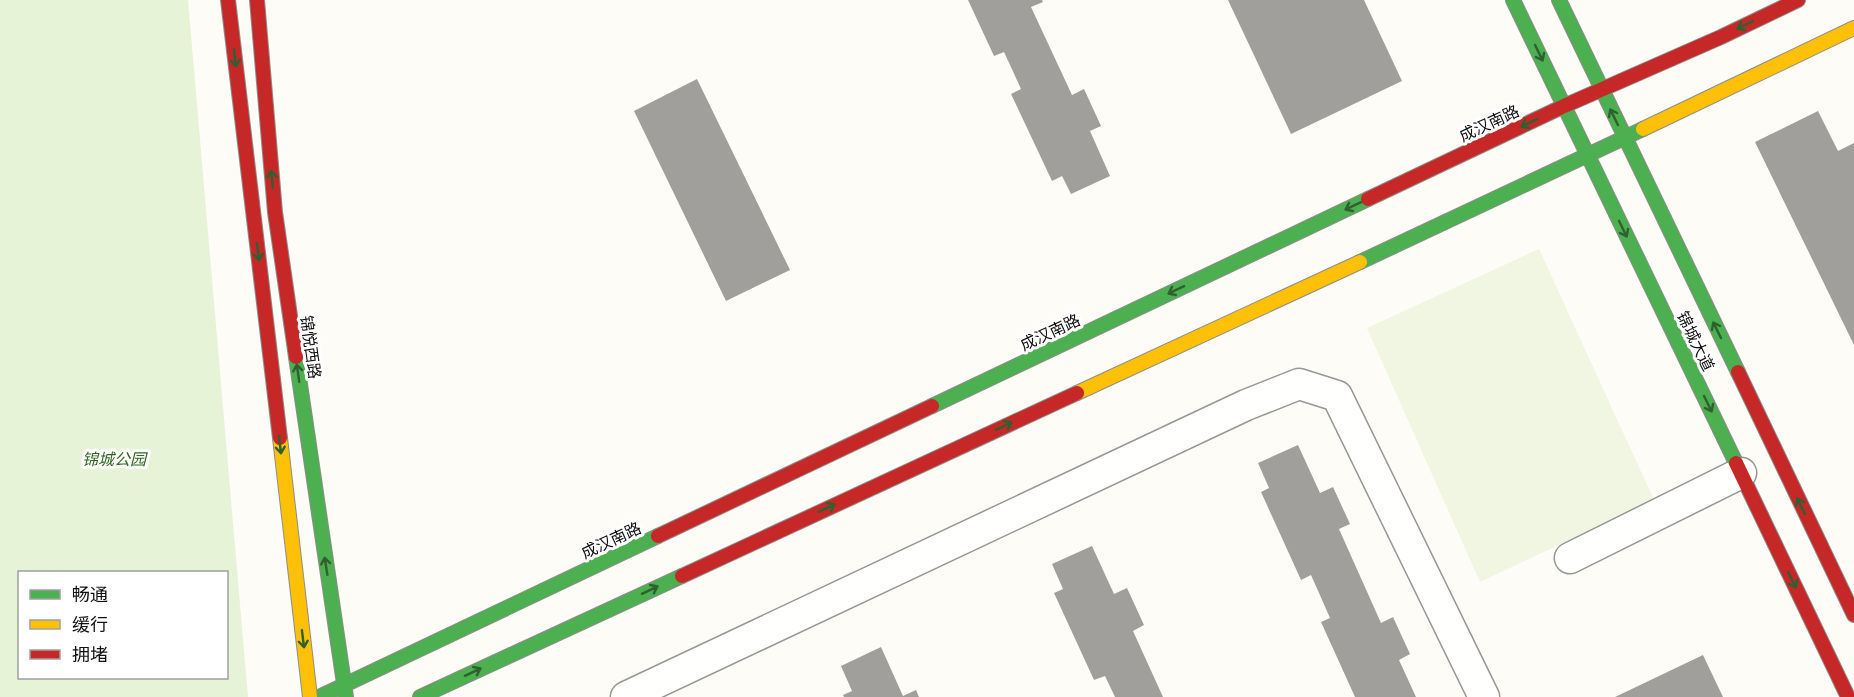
<svg xmlns="http://www.w3.org/2000/svg" width="1854" height="697" viewBox="0 0 1854 697" font-family="Literata,'Noto Sans SC',serif">
  <style>
    .green { fill: #e7f3d7; fill-rule: evenodd }
    .pitch { fill: #f0f6e1 }
    .building { fill: #a19f9c }
    .lines { fill: none; stroke-linecap: round; stroke-linejoin: round }
    .street-casing { stroke: #979795; stroke-width: 33 }
    .fast-casing { stroke: #8e8d8b; stroke-width: 16 }
    .slow-casing { stroke: #8e8d8b; stroke-width: 16 }
    .jam-casing { stroke: #8e8d8b; stroke-width: 16 }
    .street { stroke: #fffffe; stroke-width: 30 }
    .fast { stroke: #4caf50; stroke-width: 14 }
    .slow { stroke: #ffc107; stroke-width: 14 }
    .jam { stroke: #c62828; stroke-width: 14 }
    .oneway { stroke: #2e6030 }
    .labels { text-anchor: middle; stroke-width: 6; stroke-linejoin: round; paint-order: stroke }
    .street-label { font-size: 16px; fill: #111; stroke: #fff }
    .park-label { font-size: 16px; font-style: italic; fill: #2f6b1f; stroke: #fff }
  </style>
  <rect width="100%" height="100%" fill="#fdfcf7"/>
  <path class="green" d="M0 0H188L248 697H0ZM20 572H226V678H20Z"/>
  <path class="pitch" d="M1539 249 1654 500 1480 582 1367 328Z"/>
  <path class="building" d="M968 0H1042L1043 2 1031 7 1072 95 1084 89 1101 126 1090 131 1110 176 1071 194 1062 176 1052 181 1011 94 1021 89 1011 67 1004 52 994 56Z
    M1228 0H1364L1402 81 1291 134Z
    M697 79 790 270 726 301 634 111Z
    M1818 111 1838 151 1854 143V345L1755 142Z
    M1298 445 1320 493 1333 487 1350 524 1339 529 1381 623 1393 617 1410 654 1399 660 1416 697H1355L1321 622 1330 618 1319 593 1311 575 1301 580 1261 492 1269 488 1258 463Z
    M1092 546 1114 594 1127 588 1144 625 1133 631 1163 697H1115L1105 676 1094 680 1054 593 1063 589 1052 564Z
    M881 647 903 696 916 690 919 697H844L843 695 852 691 841 666Z
    M1703 655 1723 697H1615Z"/>
  <g class="lines">
    <defs>
      <path id="street" d="M1570 558 1741 473
        M626 697 1246 405 1299 384 1337 396 1484 697"/>
      <path id="fast" d="M1513 0 1736 463
        M1559 0 1738 372
        M1360 262 1643 129
        M296 357 346 697
        M932 406 1368 199
        M319 697 658 536
        M420 697 682 576"/>
      <path id="slow" d="M1643 129 1854 28
        M1077 393 1360 262
        M280 438 310 697"/>
      <path id="jam" d="M228 0 280 438
        M257 0 275 212 296 357
        M1368 199 1564 106 1721 37 1798 0
        M1738 372 1854 615
        M1736 463 1848 697
        M658 536 932 406
        M682 576 1077 393"/>
    </defs>
    <use href="#street" class="street-casing"/>
    <use href="#fast" class="fast-casing"/>
    <use href="#slow" class="slow-casing"/>
    <use href="#jam" class="jam-casing"/>
    <use href="#street" class="street"/>
    <use href="#fast" class="fast"/>
    <use href="#slow" class="slow"/>
    <use href="#jam" class="jam"/>
  </g>
  <defs><path id="oneway-shaft" d="M-6 0H5M1.5-3L5.5 0L1.5 3" fill="none" stroke-width="1.6" stroke-linecap="round" stroke-linejoin="round" transform="scale(1.5)"/></defs>
  <g class="oneway">
    <use href="#oneway-shaft" transform="translate(1745 25) rotate(154)"/>
    <use href="#oneway-shaft" transform="translate(1539 53) rotate(64)"/>
    <use href="#oneway-shaft" transform="translate(235 58) rotate(83)"/>
    <use href="#oneway-shaft" transform="translate(1614 117) rotate(-116)"/>
    <use href="#oneway-shaft" transform="translate(1529 123) rotate(155)"/>
    <use href="#oneway-shaft" transform="translate(272 179) rotate(-95)"/>
    <use href="#oneway-shaft" transform="translate(1353 206) rotate(155)"/>
    <use href="#oneway-shaft" transform="translate(1623 229) rotate(64)"/>
    <use href="#oneway-shaft" transform="translate(258 252) rotate(83)"/>
    <use href="#oneway-shaft" transform="translate(1176 290) rotate(155)"/>
    <use href="#oneway-shaft" transform="translate(1717 330) rotate(-116)"/>
    <use href="#oneway-shaft" transform="translate(298 373) rotate(-98)"/>
    <use href="#oneway-shaft" transform="translate(1708 404) rotate(64)"/>
    <use href="#oneway-shaft" transform="translate(1004 426) rotate(-25)"/>
    <use href="#oneway-shaft" transform="translate(280 445) rotate(83)"/>
    <use href="#oneway-shaft" transform="translate(1801 506) rotate(-116)"/>
    <use href="#oneway-shaft" transform="translate(827 508) rotate(-25)"/>
    <use href="#oneway-shaft" transform="translate(326 566) rotate(-99)"/>
    <use href="#oneway-shaft" transform="translate(1792 580) rotate(64)"/>
    <use href="#oneway-shaft" transform="translate(650 590) rotate(-25)"/>
    <use href="#oneway-shaft" transform="translate(303 639) rotate(83)"/>
    <use href="#oneway-shaft" transform="translate(473 672) rotate(-25)"/>
  </g>
  <g class="labels">
    <g class="street-label">
      <text transform="translate(1489 123) rotate(-25)" y="6">成汉南路</text>
      <text transform="translate(1050 332) rotate(-25)" y="6">成汉南路</text>
      <text transform="translate(1696 341) rotate(64)" y="6">锦城大道</text>
      <text transform="translate(311 347) rotate(82)" y="6">锦悦西路</text>
      <text transform="translate(611 540) rotate(-25)" y="6">成汉南路</text>
    </g>
    <g class="park-label">
      <text x="114" y="465">锦城公园</text>
    </g>
  </g>
  <rect x="18" y="571" width="210" height="108" fill="#ffffff" stroke="#a0a0a0" stroke-width="1.5"/>
  <rect x="30" y="590" width="30" height="9" fill="#4caf50" stroke="#a0a0a0" stroke-width="1.5"/>
  <text x="72" y="601" font-size="18" fill="#111111">畅通</text>
  <rect x="30" y="620" width="30" height="9" fill="#ffc107" stroke="#a0a0a0" stroke-width="1.5"/>
  <text x="72" y="631" font-size="18" fill="#111111">缓行</text>
  <rect x="30" y="650" width="30" height="9" fill="#c62828" stroke="#a0a0a0" stroke-width="1.5"/>
  <text x="72" y="661" font-size="18" fill="#111111">拥堵</text>
</svg>
